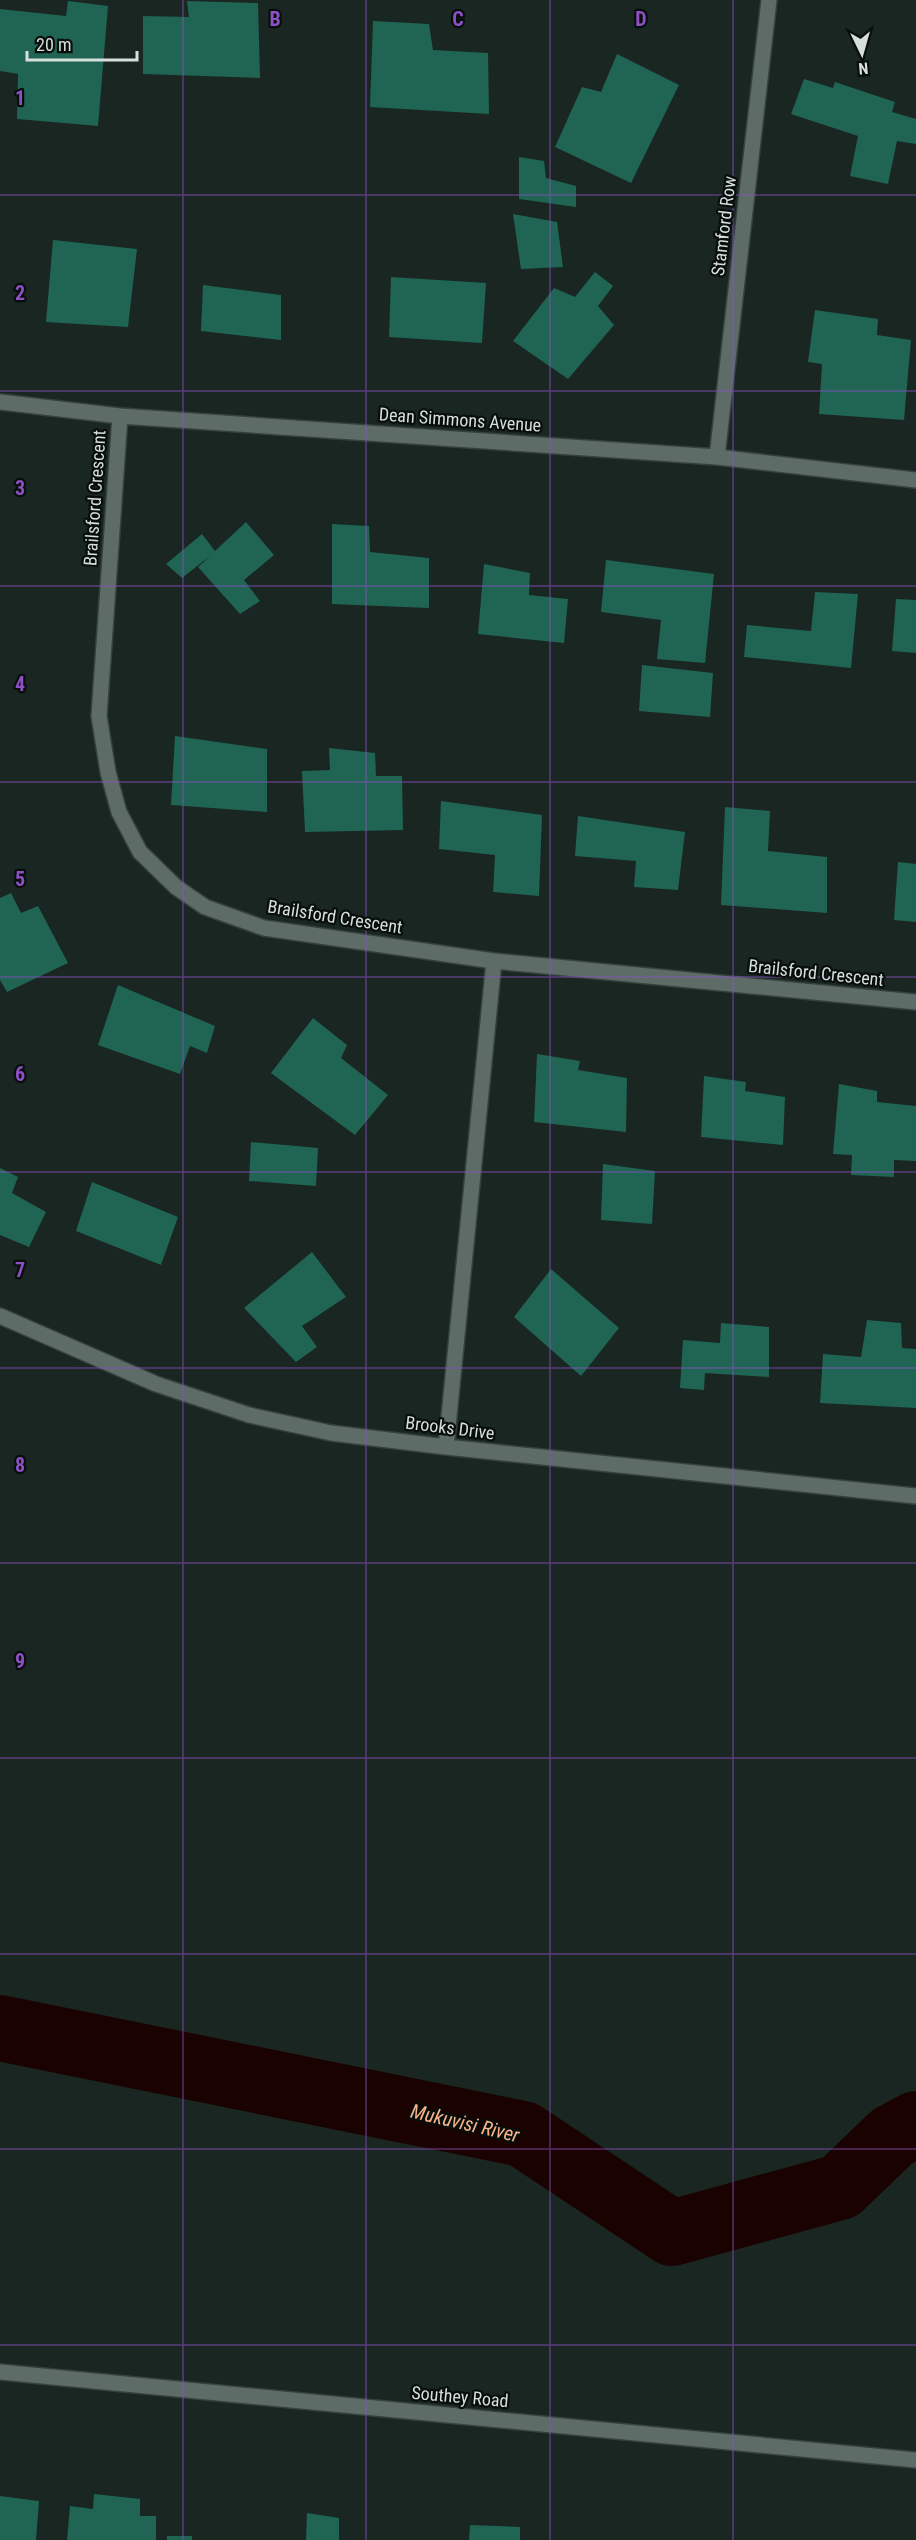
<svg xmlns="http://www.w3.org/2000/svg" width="916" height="2540" viewBox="0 0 916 2540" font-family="'Roboto Condensed',sans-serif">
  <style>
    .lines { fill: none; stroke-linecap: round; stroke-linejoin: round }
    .river { stroke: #1a0200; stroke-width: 66 }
    .building { fill: #206454 }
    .street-casing { stroke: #36413e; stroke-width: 18 }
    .street { stroke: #5d6c67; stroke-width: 15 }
    .grid { fill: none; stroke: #8d50c5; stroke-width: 1.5; stroke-opacity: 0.55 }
    .labels { text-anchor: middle; stroke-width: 4.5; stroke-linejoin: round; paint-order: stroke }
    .street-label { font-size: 18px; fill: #d6dfdc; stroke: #080e0c }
    .water-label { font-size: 20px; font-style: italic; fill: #f8b28c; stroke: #080e0c }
    .grid-label { font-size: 20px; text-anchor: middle; font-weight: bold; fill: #8d50c5; stroke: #080e0c; stroke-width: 4.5; stroke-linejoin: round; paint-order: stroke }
  </style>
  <rect width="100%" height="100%" fill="#192622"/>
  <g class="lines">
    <path class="river" d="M0 2028 523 2134 672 2233 840 2187 892 2137 916 2124"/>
  </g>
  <path class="building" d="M68 1 108 6 98 126 17 119 18 74 0 71V9L66 16Z
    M187 1 258 3 260 78 143 74V16L189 17Z
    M373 21 429 24 433 50 488 53 489 114 370 107Z
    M617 54 679 85 631 183 555 147 582 87 601 92Z
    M804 79 833 88 835 82 895 102 892 112 916 119V144L897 141 888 184 850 176 858 136 791 114Z
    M519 157 544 161 546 178 576 186V207L519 199Z
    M513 214 557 222 563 267 521 269Z
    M53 240 137 249 128 327 46 322Z
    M595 272 613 286 598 306 614 325 568 379 513 341 554 288 575 297Z
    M391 277 486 283 482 343 389 337Z
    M203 285 281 295V340L201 331Z
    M815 310 878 319 877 335 911 340 904 420 819 414 822 364 808 362Z
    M246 522 274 555 244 580 260 601 240 614 198 567 211 555 182 578 166 564 202 534 215 551Z
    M332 524 369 526 370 552 429 558V608L332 604Z
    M606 560 714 574 705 663 657 659 661 620 601 612Z
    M484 564 530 573 529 595 568 599 564 643 478 634Z
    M815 592 858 594 851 668 744 657 747 625 811 631Z
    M896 599 916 600V653L892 651Z
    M642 665 713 673 710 717 639 711Z
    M175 736 267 749V812L171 805Z
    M329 748 375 753 376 776H402L403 830 305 832 302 771 330 770Z
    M441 801 542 815 539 896 493 892 495 855 439 849Z
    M725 807 770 811 768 851 827 857V913L721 905Z
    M578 816 685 832 678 890 634 887 636 861 575 856Z
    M898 862 916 864V922L894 920Z
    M11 893 21 913 38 906 68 963 7 992 0 980V898Z
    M118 985 215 1026 207 1053 190 1046 180 1074 98 1045Z
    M313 1018 347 1045 341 1058 388 1095 355 1135 271 1073Z
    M537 1054 580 1061 578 1070 627 1078 626 1132 534 1122Z
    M704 1076 746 1082 745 1091 785 1097 783 1145 701 1137Z
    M839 1084 877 1091V1102L916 1106V1161L894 1160V1177L851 1175 852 1155 833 1154Z
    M251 1142 318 1148 316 1186 249 1181Z
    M603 1164 655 1171 652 1224 601 1220Z
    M0 1168 18 1177 12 1193 46 1212 29 1247 0 1235Z
    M92 1182 178 1217 161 1265 76 1231Z
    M312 1252 346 1297 302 1326 317 1347 296 1362 244 1308Z
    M551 1269 619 1328 581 1376 514 1317Z
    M867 1320 901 1323 902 1348 916 1349V1408L820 1403 823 1354 861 1357Z
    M721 1323 769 1327V1377L705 1373 704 1390 680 1388 683 1340 720 1343Z
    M94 2494 140 2499V2516H156V2540H67L70 2506 93 2509Z
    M0 2496 39 2501 36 2540H0Z
    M307 2513 339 2518V2540H306Z
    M470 2525 520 2527V2540H469Z
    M167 2536H192V2540H167Z"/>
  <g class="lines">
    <defs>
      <path id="street" d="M0 402 120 416 717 457 916 480
        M120 416 99 716 108 772 119 812 140 852 176 887 205 907 264 928 494 961 916 1002
        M717 457 769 0
        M0 1316 156 1384 249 1415 331 1433 446 1447 916 1496
        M446 1447 494 961
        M0 2372 916 2460"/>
    </defs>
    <use href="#street" class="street-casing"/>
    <use href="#street" class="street"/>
  </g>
  <path class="grid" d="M183 0V2540M366 0V2540M550 0V2540M733 0V2540M0 195H916M0 391H916M0 586H916M0 782H916M0 977H916M0 1172H916M0 1368H916M0 1563H916M0 1758H916M0 1954H916M0 2149H916M0 2345H916"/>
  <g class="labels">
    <g class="street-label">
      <text transform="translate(724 226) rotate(-83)" y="6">Stamford Row</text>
      <text transform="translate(460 420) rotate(4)" y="6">Dean Simmons Avenue</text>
      <text transform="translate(95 498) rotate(-86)" y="6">Brailsford Crescent</text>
      <text transform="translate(335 917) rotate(9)" y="6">Brailsford Crescent</text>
      <text transform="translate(816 973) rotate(6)" y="6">Brailsford Crescent</text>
      <text transform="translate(450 1428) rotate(7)" y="6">Brooks Drive</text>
      <text transform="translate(460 2397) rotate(5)" y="6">Southey Road</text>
    </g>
    <g class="water-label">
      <text transform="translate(465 2123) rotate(13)" y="7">Mukuvisi River</text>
    </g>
  </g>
  <g class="grid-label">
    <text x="275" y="26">B</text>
    <text x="458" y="26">C</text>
    <text x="641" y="26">D</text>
    <text x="20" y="105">1</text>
    <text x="20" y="300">2</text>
    <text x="20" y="495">3</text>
    <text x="20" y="691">4</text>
    <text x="20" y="886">5</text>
    <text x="20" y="1081">6</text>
    <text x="20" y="1277">7</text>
    <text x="20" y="1472">8</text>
    <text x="20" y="1668">9</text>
  </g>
  <g transform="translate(862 54) rotate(175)" stroke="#080e0c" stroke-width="4.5" paint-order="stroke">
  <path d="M0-4.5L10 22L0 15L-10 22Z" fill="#d6dfdc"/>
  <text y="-9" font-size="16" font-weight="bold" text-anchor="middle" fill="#d6dfdc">N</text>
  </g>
  <path d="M27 51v9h110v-9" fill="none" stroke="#d6dfdc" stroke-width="3"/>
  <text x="36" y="51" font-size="18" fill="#d6dfdc" stroke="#080e0c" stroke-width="4.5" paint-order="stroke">20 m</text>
</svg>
